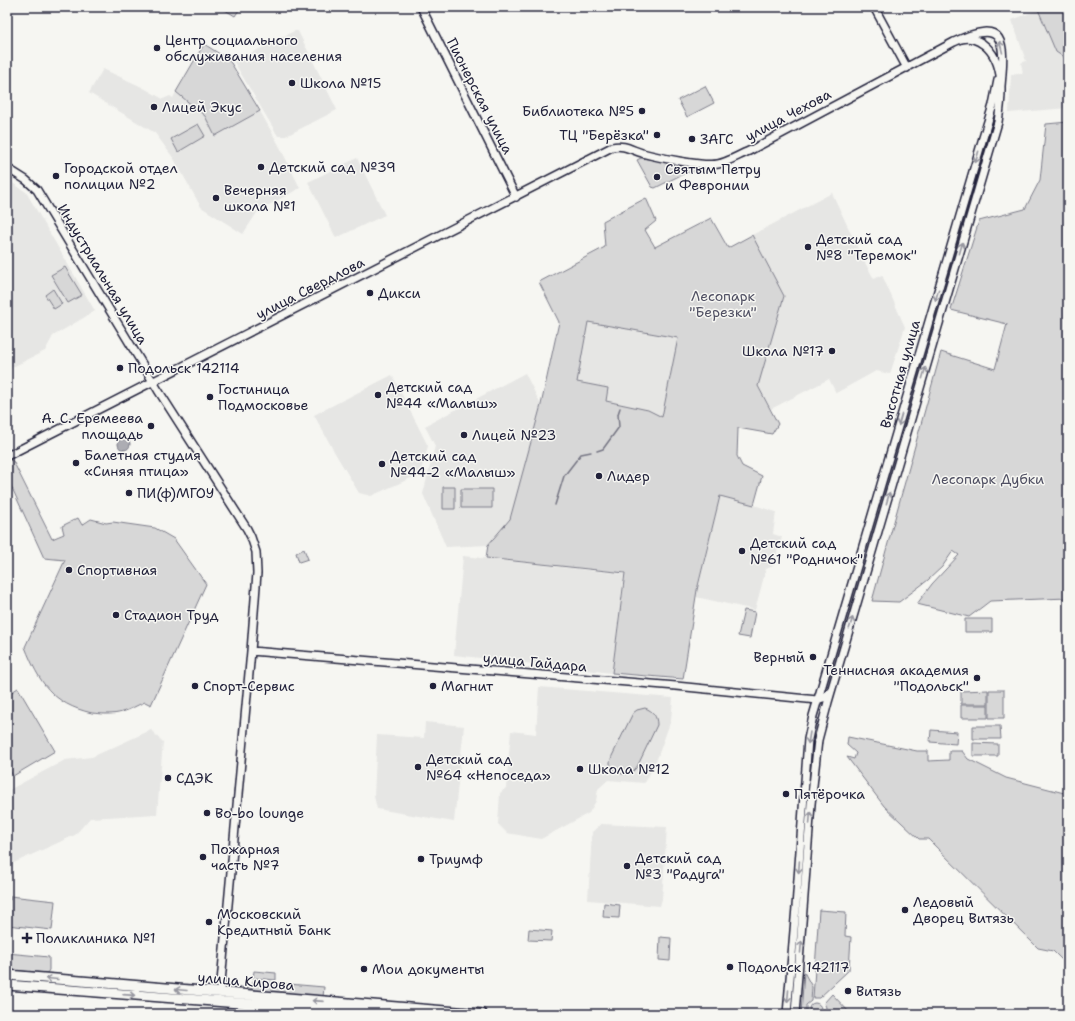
<svg xmlns="http://www.w3.org/2000/svg" width="1075" height="1021" viewBox="0 0 1075 1021" font-family="'Shantell Sans',sans-serif">
  <style>
    .built { fill: #e6e6e4 }
    .green { fill: #d7d7d7; stroke: #7c7c89; fill-rule: evenodd }
    .water { fill: #adadb3; stroke: #757583 }
    .lines { fill: none; stroke-linecap: round; stroke-linejoin: round }
    .stream { stroke: #757583; stroke-width: 1.5 }
    .tertiary-casing { stroke: #22223b; stroke-width: 10 }
    .primary-casing { stroke: #22223b; stroke-width: 12 }
    .tertiary { stroke: #f6f6f2; stroke-width: 7 }
    .primary { stroke: #f6f6f2; stroke-width: 9 }
    .oneway { stroke: #9797a0 }
    .poi-dot { fill: #22223b; stroke: #f6f6f2; stroke-width: 1.5 }
    .labels { text-anchor: middle; stroke-width: 3; stroke-linejoin: round; paint-order: stroke }
    .poi-label { font-size: 14px; fill: #22223b; stroke: #f6f6f2; text-anchor: start }
    .street-label { font-size: 14px; fill: #22223b; stroke: #f6f6f2 }
    .park-label { font-size: 14px; fill: #4f4f62; stroke: #f6f6f2 }
  </style>
  <rect width="100%" height="100%" fill="#f6f6f2"/>
  <filter id="ink" filterUnits="userSpaceOnUse"><feTurbulence type="fractalNoise" baseFrequency=".025" numOctaves="2"/><feDisplacementMap in="SourceGraphic" scale="8" xChannelSelector="R" yChannelSelector="G"/><feConvolveMatrix kernelMatrix="1 2 1 2 8 2 1 2 1" color-interpolation-filters="sRGB"/></filter>
  <g filter="url(#ink)">
    <path class="built" d="M1038 10 1056 52 1068 60V108L1009 113 1011 75 1023 73 1021 63 1026 61 1012 20Z
      M294 31H298L337 110 286 136H278L234 62Z
      M103 69 142 87 163 99 170 96 173 98 176 92 205 116 215 136 260 111 280 147 300 188 258 211 243 234 201 207 174 159 155 133 89 93Z
      M357 158 385 215 336 238 308 182Z
      M8 180 26 192 95 311 53 336 45 351 7 370V182Z
      M832 193 863 259 874 279 882 275 905 327 890 374 876 371 836 393 829 379 771 409 758 386 784 296 752 235Z
      M588 322 678 338 662 418 648 410 606 401 608 388 576 382Z
      M525 373 541 405 510 519 488 545 446 547 423 494 435 446 425 426Z
      M392 375 428 446 420 474 371 496 359 493 335 453 314 415Z
      M720 496 754 505 776 512 773 534 782 537 773 566 766 569 755 610 696 597Z
      M463 556 624 574 612 673 454 655Z
      M539 687 673 698 671 720 657 759 646 781 644 783 608 780 598 789 596 801 589 813 541 839 507 833 498 824 500 793 506 788 511 731 536 734Z
      M425 722 464 726 454 822 377 809 374 796 377 735 424 738Z
      M151 730 163 742 157 814 90 818 75 835 7 866V791L65 760 92 757Z
      M601 824 667 827 662 899 660 906 588 900 592 832Z"/>
    <path class="green" d="M220 7H241L235 16Z
      M1037 7H1068V60L1056 52Z
      M204 44 226 58 231 63 260 111 215 136 205 116 176 92Z
      M705 86 714 103 687 117 678 100Z
      M1068 122V598L990 601 969 617 917 604 932 584 959 555 953 551 942 567 928 580 899 602 872 601 941 352 995 369 1007 324 951 310 979 221 1025 209 1040 180 1046 124Z
      M198 124 205 136 178 152 171 139Z
      M984 144 988 145 930 345 926 344Z
      M641 158 691 166 693 171 692 173 687 172 655 188 652 187 637 160Z
      M646 198 656 221 645 230 655 247 711 218 728 248 752 235 784 296 758 386 778 424 772 434 738 428 737 456 742 466 762 476 754 505 720 496 697 590 683 679 612 673 625 573 486 558 488 545 510 519 541 405 559 322 539 282 605 247 603 221ZM588 322 678 338 662 417 648 410 606 401 608 388 577 382Z
      M65 267 82 295 68 303 51 275Z
      M53 289 62 304 54 309 45 295Z
      M925 348 928 349 903 435 900 434Z
      M898 438 902 439 851 611 848 610Z
      M11 460 13 461 52 539 64 534 62 526 78 518 82 525 91 519 106 523 113 522 155 528 174 539 206 584 151 705 145 702C137 705 130 710 122 712 114 715 100 714 92 713 52 704 39 682 25 647L65 560 44 558 7 477V462Z
      M443 487H455V509H443Z
      M461 489H492V508H461Z
      M304 549 308 559 299 562 296 553Z
      M744 610 755 612 750 638 738 636Z
      M965 619H992V632H965Z
      M839 646 841 648 830 684 827 686 826 683 836 647Z
      M18 688 55 751 13 776 7 765V695Z
      M988 690V704H961V691Z
      M989 690H1004V718H989Z
      M961 705H988V718H961Z
      M645 708C653 711 657 716 657 725L638 765C636 768 634 771 631 772 624 777 610 772 610 762 610 762 612 756 612 756L633 713 637 710Z
      M816 718 820 719 815 743 809 796 808 797 806 796 811 742Z
      M973 726H1000L1001 739H973Z
      M931 730 957 732 956 744 930 742Z
      M848 737 917 751H928V761L949 760V751H962L968 759 1006 778 1068 794V966L1053 951 1038 948 928 839H919L884 806 847 757 854 759 856 753 847 745Z
      M973 743 998 744V756H973Z
      M10 896 55 901 52 930 7 925V900H10Z
      M604 903 620 905 619 918 603 917Z
      M819 910 846 912 845 936 851 937 849 970 819 998H813Z
      M529 929 552 931 551 941 528 940Z
      M660 937 671 938 670 961 659 960Z
      M7 953 49 957V970L47 973 7 970Z
      M254 971 276 973V980L253 978Z
      M804 972 812 987 811 1001 806 1005V1014H801Z
      M253 981 324 987 323 997 239 990V987L252 988Z
      M832 994 851 1014H825L826 1007 824 1003Z
      M809 1009a6 6 0 1 1 12 0a6 6 0 1 1-12 0Z"/>
    <path class="water" d="M118 444a6 6 0 1 1 12 0a6 6 0 1 1-12 0Z"/>
    <g class="lines">
      <path class="stream" d="M597 451 603 449 619 427 618 414 620 408
        M555 505 564 476 581 454 591 452"/>
      <defs>
        <path id="tertiary" d="M421 7 516 197
          M874 7 907 68
          M7 168 26 180 37 190 158 390 247 529 251 537 256 552 257 573 251 651 220 993
          M7 456 612 147C623 144 632 150 642 153 657 157 703 167 718 164 728 162 739 155 749 151L954 42C1006 17 1005 42 1001 86
          M251 651 676 686 817 700 823 698 830 692
          M787 1014 796 907 808 739 813 716 982 141 993 105 998 80
          M795 1014 811 804 818 740 828 702 998 122C1002 97 1006 61 983 44 977 40 969 37 962 39"/>
        <path id="primary" d="M7 975 482 1014
          M7 985 378 1014"/>
      </defs>
      <use href="#tertiary" class="tertiary-casing"/>
      <use href="#primary" class="primary-casing"/>
      <use href="#tertiary" class="tertiary"/>
      <use href="#primary" class="primary"/>
    </g>
    <defs><path id="oneway-shaft" d="M-6 0H5M1.5-3L5.5 0L1.5 3" fill="none" stroke-width="1.6" stroke-linecap="round" stroke-linejoin="round"/></defs>
    <g class="oneway">
      <use href="#oneway-shaft" transform="translate(1001 47) rotate(-104)"/>
      <use href="#oneway-shaft" transform="translate(977 157) rotate(106)"/>
      <use href="#oneway-shaft" transform="translate(961 248) rotate(-74)"/>
      <use href="#oneway-shaft" transform="translate(937 295) rotate(106)"/>
      <use href="#oneway-shaft" transform="translate(924 373) rotate(-74)"/>
      <use href="#oneway-shaft" transform="translate(900 420) rotate(106)"/>
      <use href="#oneway-shaft" transform="translate(888 498) rotate(-74)"/>
      <use href="#oneway-shaft" transform="translate(851 623) rotate(-73)"/>
      <use href="#oneway-shaft" transform="translate(809 738) rotate(99)"/>
      <use href="#oneway-shaft" transform="translate(810 818) rotate(-86)"/>
      <use href="#oneway-shaft" transform="translate(799 867) rotate(94)"/>
      <use href="#oneway-shaft" transform="translate(801 947) rotate(-85)"/>
      <use href="#oneway-shaft" transform="translate(52 979) rotate(-175)"/>
      <use href="#oneway-shaft" transform="translate(181 990) rotate(-175)"/>
      <use href="#oneway-shaft" transform="translate(129 995) rotate(4)"/>
      <use href="#oneway-shaft" transform="translate(788 996) rotate(95)"/>
      <use href="#oneway-shaft" transform="translate(318 1001) rotate(-176)"/>
    </g>
  </g>
  <g class="poi-dot">
    <circle cx="157" cy="48" r="4"/>
    <circle cx="292" cy="83" r="4"/>
    <circle cx="154" cy="107" r="4"/>
    <circle cx="642" cy="111" r="4"/>
    <circle cx="657" cy="135" r="4"/>
    <circle cx="692" cy="139" r="4"/>
    <circle cx="261" cy="167" r="4"/>
    <circle cx="56" cy="176" r="4"/>
    <circle cx="657" cy="177" r="4"/>
    <circle cx="216" cy="198" r="4"/>
    <circle cx="808" cy="247" r="4"/>
    <circle cx="370" cy="293" r="4"/>
    <circle cx="832" cy="351" r="4"/>
    <circle cx="120" cy="368" r="4"/>
    <circle cx="378" cy="395" r="4"/>
    <circle cx="210" cy="397" r="4"/>
    <circle cx="151" cy="426" r="4"/>
    <circle cx="464" cy="435" r="4"/>
    <circle cx="76" cy="463" r="4"/>
    <circle cx="382" cy="464" r="4"/>
    <circle cx="599" cy="476" r="4"/>
    <circle cx="129" cy="493" r="4"/>
    <circle cx="742" cy="551" r="4"/>
    <circle cx="69" cy="570" r="4"/>
    <circle cx="116" cy="615" r="4"/>
    <circle cx="813" cy="657" r="4"/>
    <circle cx="977" cy="678" r="4"/>
    <circle cx="195" cy="686" r="4"/>
    <circle cx="433" cy="686" r="4"/>
    <circle cx="418" cy="767" r="4"/>
    <circle cx="580" cy="769" r="4"/>
    <circle cx="168" cy="778" r="4"/>
    <circle cx="786" cy="794" r="4"/>
    <circle cx="207" cy="813" r="4"/>
    <circle cx="203" cy="857" r="4"/>
    <circle cx="421" cy="859" r="4"/>
    <circle cx="627" cy="866" r="4"/>
    <circle cx="905" cy="910" r="4"/>
    <circle cx="209" cy="922" r="4"/>
    <path d="M25 932h4v4h4v4h-4v4h-4v-4h-4v-4h4z"/>
    <circle cx="730" cy="967" r="4"/>
    <circle cx="364" cy="969" r="4"/>
    <circle cx="848" cy="991" r="4"/>
  </g>
  <g class="labels">
    <g class="poi-label">
      <text x="165" y="45">Центр социального<tspan x="165" dy="16">обслуживания населения</tspan></text>
      <text x="300" y="88">Школа №15</text>
      <text x="162" y="112">Лицей Экус</text>
      <text x="634" y="116" text-anchor="end">Библиотека №5</text>
      <text x="649" y="140" text-anchor="end">ТЦ "Берёзка"</text>
      <text x="700" y="144">ЗАГС</text>
      <text x="269" y="172">Детский сад №39</text>
      <text x="64" y="173">Городской отдел<tspan x="64" dy="16">полиции №2</tspan></text>
      <text x="665" y="174">Святым Петру<tspan x="665" dy="16">и Февронии</tspan></text>
      <text x="224" y="195">Вечерняя<tspan x="224" dy="16">школа №1</tspan></text>
      <text x="816" y="244">Детский сад<tspan x="816" dy="16">№8 "Теремок"</tspan></text>
      <text x="378" y="298">Дикси</text>
      <text x="824" y="356" text-anchor="end">Школа №17</text>
      <text x="128" y="373">Подольск 142114</text>
      <text x="386" y="392">Детский сад<tspan x="386" dy="16">№44 «Малыш»</tspan></text>
      <text x="218" y="394">Гостиница<tspan x="218" dy="16">Подмосковье</tspan></text>
      <text x="143" y="423" text-anchor="end">А. С. Еремеева<tspan x="143" dy="16">площадь</tspan></text>
      <text x="472" y="440">Лицей №23</text>
      <text x="84" y="460">Балетная студия<tspan x="84" dy="16">«Синяя птица»</tspan></text>
      <text x="390" y="461">Детский сад<tspan x="390" dy="16">№44-2 «Малыш»</tspan></text>
      <text x="607" y="481">Лидер</text>
      <text x="137" y="498">ПИ(ф)МГОУ</text>
      <text x="750" y="548">Детский сад<tspan x="750" dy="16">№61 "Родничок"</tspan></text>
      <text x="77" y="575">Спортивная</text>
      <text x="124" y="620">Стадион Труд</text>
      <text x="805" y="662" text-anchor="end">Верный</text>
      <text x="969" y="675" text-anchor="end">Теннисная академия<tspan x="969" dy="16">"Подольск"</tspan></text>
      <text x="203" y="691">Спорт-Сервис</text>
      <text x="441" y="691">Магнит</text>
      <text x="426" y="764">Детский сад<tspan x="426" dy="16">№64 «Непоседа»</tspan></text>
      <text x="588" y="774">Школа №12</text>
      <text x="176" y="783">СДЭК</text>
      <text x="794" y="799">Пятёрочка</text>
      <text x="215" y="818">Bo-bo lounge</text>
      <text x="211" y="854">Пожарная<tspan x="211" dy="16">часть №7</tspan></text>
      <text x="635" y="863">Детский сад<tspan x="635" dy="16">№3 "Радуга"</tspan></text>
      <text x="429" y="864">Триумф</text>
      <text x="913" y="907">Ледовый<tspan x="913" dy="16">Дворец Витязь</tspan></text>
      <text x="217" y="919">Московский<tspan x="217" dy="16">Кредитный Банк</tspan></text>
      <text x="36" y="943">Поликлиника №1</text>
      <text x="738" y="972">Подольск 142117</text>
      <text x="372" y="974">Мои документы</text>
      <text x="856" y="996">Витязь</text>
    </g>
    <g class="street-label">
      <text transform="translate(480 96) rotate(63)" y="5">Пионерская улица</text>
      <text transform="translate(788 115) rotate(-28)" y="5">улица Чехова</text>
      <text transform="translate(103 274) rotate(59)" y="5">Индустриальная улица</text>
      <text transform="translate(310 288) rotate(-27)" y="5">улица Свердлова</text>
      <text transform="translate(900 374) rotate(-74)" y="5">Высотная улица</text>
      <text transform="translate(535 662) rotate(5)" y="5">улица Гайдара</text>
      <text transform="translate(246 981) rotate(5)" y="5">улица Кирова</text>
    </g>
    <g class="park-label">
      <text x="723" y="301">Лесопарк<tspan x="723" dy="16">"Березки"</tspan></text>
      <text x="988" y="484">Лесопарк Дубки</text>
    </g>
  </g>
  <rect width="1075" height="1021" fill="none" stroke="#f6f6f2" stroke-width="24"/>
  <rect x="12" y="12" width="1051" height="997" fill="none" stroke="#22223b" stroke-width="1.5" filter="url(#ink)"/>
</svg>
